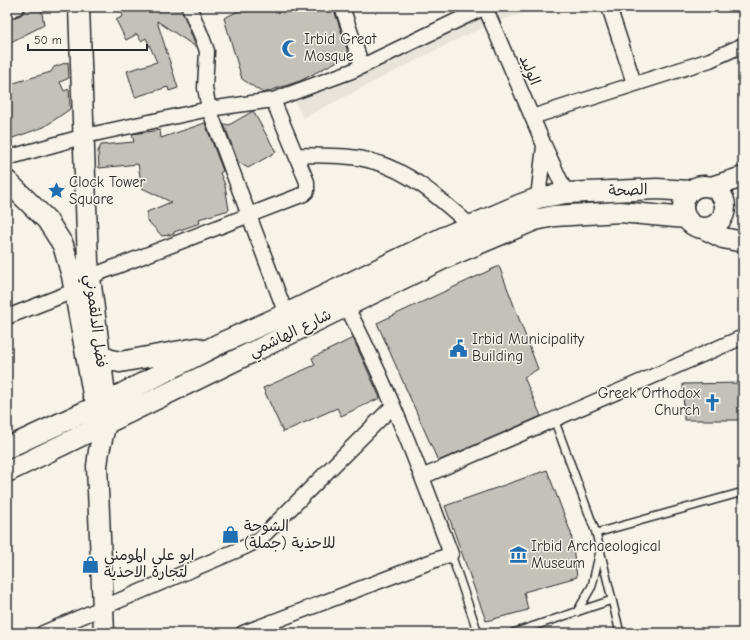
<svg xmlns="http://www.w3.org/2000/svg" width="750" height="640" viewBox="0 0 750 640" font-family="'Comic Neue','Playpen Sans Arabic',sans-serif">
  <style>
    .built { fill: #e8e4da }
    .building { fill: #c4c1b9; stroke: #2b2b2b }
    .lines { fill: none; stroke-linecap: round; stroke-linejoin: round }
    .lane-casing { stroke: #2b2b2b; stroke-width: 10 }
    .street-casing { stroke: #2b2b2b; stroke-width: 17 }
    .secondary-casing { stroke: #2b2b2b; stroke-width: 23 }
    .lane { stroke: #f7f3e8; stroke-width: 7 }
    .street { stroke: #f7f3e8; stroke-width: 14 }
    .secondary { stroke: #f7f3e8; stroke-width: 20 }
    .labels { text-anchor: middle; stroke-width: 3; stroke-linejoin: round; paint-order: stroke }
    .poi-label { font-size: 15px; fill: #2b2b2b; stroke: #f7f3e8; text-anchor: start }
    .street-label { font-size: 15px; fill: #2b2b2b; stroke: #f7f3e8 }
  </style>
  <rect width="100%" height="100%" fill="#f7f3e8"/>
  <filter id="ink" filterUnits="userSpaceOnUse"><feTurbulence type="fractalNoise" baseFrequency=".025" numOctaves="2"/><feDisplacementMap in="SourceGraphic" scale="8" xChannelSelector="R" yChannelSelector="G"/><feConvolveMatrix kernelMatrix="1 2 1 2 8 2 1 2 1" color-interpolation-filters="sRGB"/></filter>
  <g filter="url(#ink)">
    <path class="built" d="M477 7H545L495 22 458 39 303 118 292 95Z"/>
    <path class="building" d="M31 7H41L44 25 7 44V20L21 15 25 10Z
      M119 7H181L196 47 157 21 178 88 169 91 168 87 135 97 127 71 157 62 146 38 141 41 137 34 126 40 116 20 123 16Z
      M247 7H333L349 55 300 81 263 93 242 79 224 18Z
      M68 62 69 78 60 82 64 91 69 89 70 109 44 127 7 140V85L51 72 54 67Z
      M253 111 276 152 248 168 238 162 224 124 229 125Z
      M205 123 223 171 220 173 225 185 229 210 199 219 200 223 174 232V234L162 236 147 220V212L171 202 142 188 138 164 99 168 98 151 101 145 134 142 132 134 160 130 161 138Z
      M499 266 538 369 524 377 541 416 438 461 377 323Z
      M353 338 380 398 341 416 337 408 283 432 263 388 315 365 312 358Z
      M743 383V420H684L683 384Z
      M547 470 571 533 577 577 524 592 528 610 486 621 445 506Z"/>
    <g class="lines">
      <defs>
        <path id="lane" d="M554 419 596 533 620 633
          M596 533 743 492
          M451 554 478 633
          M577 612 592 586 600 551
          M513 633 612 600"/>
        <path id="street" d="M189 7 202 37 207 51 205 88 209 109 286 314
          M342 7 362 66
          M485 7 544 145 566 193
          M609 7 634 83
          M7 12 17 7
          M532 117 710 60 743 45
          M296 155C321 156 351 154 375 162 413 173 442 201 471 226
          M7 158 85 136 209 109 273 100 352 71 485 7
          M538 198 544 146
          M89 277 304 194 307 191V182L273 100
          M7 317 74 291
          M422 477 743 337
          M43 633 245 547 259 540 393 406
          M243 633 451 554C419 468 386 380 342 298"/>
        <path id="secondary" d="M79 7 88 262 106 402V423L99 451 97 466 104 633
          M7 181 47 220 63 245 72 276 93 394
          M683 207a21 21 0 1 1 42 0a21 21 0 1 1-42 0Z
          M711 187 743 177
          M705 229 723 238 743 242
          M101 356 111 360 120 362 197 348
          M7 448 106 402 219 344 286 314 442 238 519 205 538 198 566 193 657 189 690 191
          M7 472 445 258 535 220 554 216 620 212 686 218"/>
      </defs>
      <use href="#lane" class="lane-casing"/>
      <use href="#street" class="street-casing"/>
      <use href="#secondary" class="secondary-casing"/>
      <use href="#lane" class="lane"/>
      <use href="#street" class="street"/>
      <use href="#secondary" class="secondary"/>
    </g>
  </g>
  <defs>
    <symbol id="mosque-bare" viewBox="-9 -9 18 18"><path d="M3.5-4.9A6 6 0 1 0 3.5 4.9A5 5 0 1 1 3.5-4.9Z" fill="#1f6fb2" stroke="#f7f3e8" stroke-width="2.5" paint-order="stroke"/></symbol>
    <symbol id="sight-bare" viewBox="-9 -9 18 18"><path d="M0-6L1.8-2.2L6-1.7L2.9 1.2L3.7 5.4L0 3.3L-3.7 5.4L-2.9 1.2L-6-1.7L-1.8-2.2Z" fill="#1f6fb2" stroke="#f7f3e8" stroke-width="2.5" paint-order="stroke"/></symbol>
    <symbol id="civic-bare" viewBox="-9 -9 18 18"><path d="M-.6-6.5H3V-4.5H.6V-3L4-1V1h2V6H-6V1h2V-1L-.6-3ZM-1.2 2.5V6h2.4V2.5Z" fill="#1f6fb2" stroke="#f7f3e8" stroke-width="2.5" paint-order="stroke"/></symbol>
    <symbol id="church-bare" viewBox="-9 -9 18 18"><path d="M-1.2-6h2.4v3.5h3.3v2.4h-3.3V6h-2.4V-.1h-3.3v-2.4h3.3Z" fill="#1f6fb2" stroke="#f7f3e8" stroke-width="2.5" paint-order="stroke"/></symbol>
    <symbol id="shop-bare" viewBox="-9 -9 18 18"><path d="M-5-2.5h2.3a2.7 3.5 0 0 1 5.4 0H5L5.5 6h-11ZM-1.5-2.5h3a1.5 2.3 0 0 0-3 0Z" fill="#1f6fb2" stroke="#f7f3e8" stroke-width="2.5" paint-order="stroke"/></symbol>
    <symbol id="museum-bare" viewBox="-9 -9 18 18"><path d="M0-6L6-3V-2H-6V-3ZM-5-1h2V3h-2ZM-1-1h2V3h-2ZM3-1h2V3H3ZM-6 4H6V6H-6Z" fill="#1f6fb2" stroke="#f7f3e8" stroke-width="2.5" paint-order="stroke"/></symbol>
  </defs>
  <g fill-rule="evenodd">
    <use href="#mosque-bare" x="278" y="36" width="25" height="25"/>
    <use href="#sight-bare" x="44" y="178" width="25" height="25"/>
    <use href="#civic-bare" x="446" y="336" width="25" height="25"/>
    <use href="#church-bare" x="700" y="390" width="25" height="25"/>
    <use href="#shop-bare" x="218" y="522" width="25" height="25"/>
    <use href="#museum-bare" x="506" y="542" width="25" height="25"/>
    <use href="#shop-bare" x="78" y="552" width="25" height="25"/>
  </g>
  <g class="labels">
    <g class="poi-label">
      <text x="304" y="44">Irbid Great<tspan x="304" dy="17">Mosque</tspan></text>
      <text x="69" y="187">Clock Tower<tspan x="69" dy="17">Square</tspan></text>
      <text x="472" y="344">Irbid Municipality<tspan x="472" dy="17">Building</tspan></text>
      <text x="700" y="398" text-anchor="end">Greek Orthodox<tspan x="700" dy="17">Church</tspan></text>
      <text x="244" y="531">الشوحة<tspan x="244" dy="17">للاحذية (جملة)</tspan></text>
      <text x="531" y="551">Irbid Archaeological<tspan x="531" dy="17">Museum</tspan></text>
      <text x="104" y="560">ابو علي المومني<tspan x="104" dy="17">لتجارة الاحذية</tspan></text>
    </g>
    <g class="street-label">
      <text transform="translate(530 70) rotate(67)" y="5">الوليد</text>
      <text transform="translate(628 190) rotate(-2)" y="5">الصحة</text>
      <text transform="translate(96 321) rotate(83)" y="5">فضل الدلقموني</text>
      <text transform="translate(290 333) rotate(-26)" y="5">شارع الهاشمي</text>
    </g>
  </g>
  <rect width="750" height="640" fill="none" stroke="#f7f3e8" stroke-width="24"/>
  <rect x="12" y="12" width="726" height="616" fill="none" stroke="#2b2b2b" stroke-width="1.5" filter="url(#ink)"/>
  <path d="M28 44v6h119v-6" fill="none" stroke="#2b2b2b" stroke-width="2"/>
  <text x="34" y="44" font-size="12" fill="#2b2b2b" stroke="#f7f3e8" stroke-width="3" paint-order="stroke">50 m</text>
</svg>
